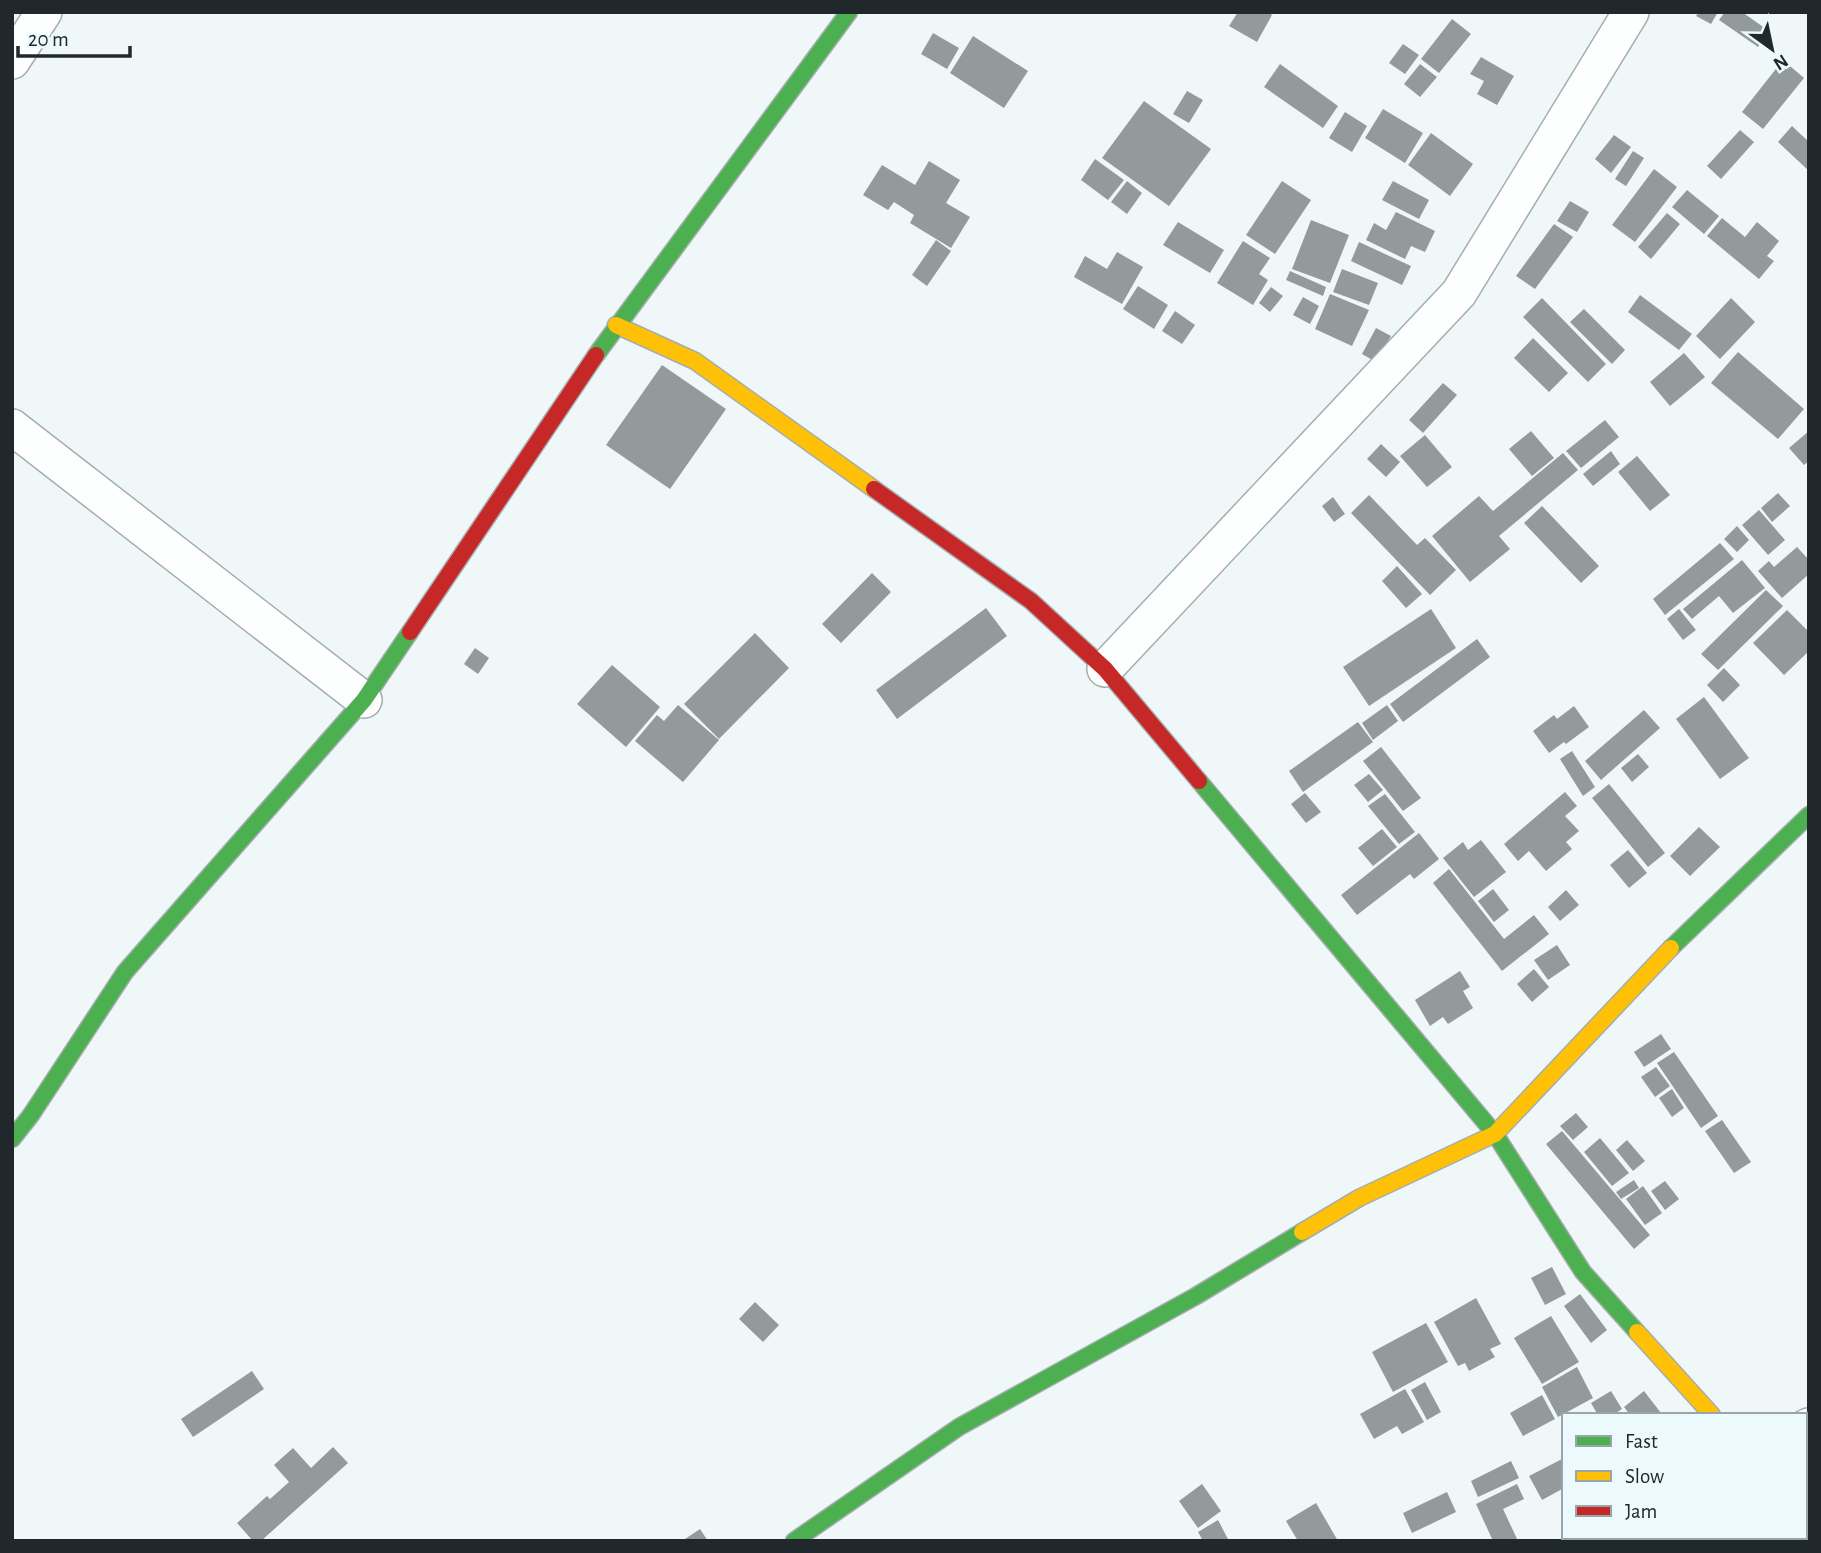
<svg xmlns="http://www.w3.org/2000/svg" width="1821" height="1553" viewBox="0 0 1821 1553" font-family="'Alegreya Sans',sans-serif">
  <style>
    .building { fill: #939a9c }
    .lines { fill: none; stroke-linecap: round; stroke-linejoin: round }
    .street-casing { stroke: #a6adaf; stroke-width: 38 }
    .fast-casing { stroke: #a6adaf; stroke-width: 19 }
    .slow-casing { stroke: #a6adaf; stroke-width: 19 }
    .jam-casing { stroke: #a6adaf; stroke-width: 19 }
    .street { stroke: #fdfefe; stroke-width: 35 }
    .fast { stroke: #4caf50; stroke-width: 16 }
    .slow { stroke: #ffc107; stroke-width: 16 }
    .jam { stroke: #c62828; stroke-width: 16 }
  </style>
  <rect width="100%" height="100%" fill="#f0f7f9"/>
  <path class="building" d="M1238 12H1268L1272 15 1257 42 1229 26Z
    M1699 12H1718L1711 24 1696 16Z
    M1725 12H1742L1769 31 1758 47 1719 20Z
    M1452 19 1471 34 1439 73 1421 59Z
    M933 33 959 48 947 69 921 54Z
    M973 36 1028 71 1004 108 950 73Z
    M1403 44 1419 55 1405 74 1389 63Z
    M1481 57 1514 76 1497 105 1477 94 1484 81 1470 74Z
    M1783 60 1804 78 1763 129 1742 112Z
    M1280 64 1338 106 1323 128 1264 87Z
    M1420 64 1437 77 1420 97 1404 84Z
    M1187 91 1203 100 1189 123 1173 114Z
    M1144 101 1211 149 1169 206 1102 158Z
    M1383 109 1423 133 1405 163 1365 138Z
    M1345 112 1367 126 1352 152 1329 138Z
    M1792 126 1809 142V171L1778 142Z
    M1740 130 1754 142 1721 179 1707 166Z
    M1431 133 1473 164 1450 196 1408 165Z
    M1614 135 1631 147 1611 173 1595 159Z
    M1633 151 1644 158 1626 186 1615 179Z
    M1095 159 1124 180 1108 200 1081 180Z
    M929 161 960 180 946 203 970 217 951 248 910 223 914 215 894 202 888 210 863 195 882 165 915 185Z
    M1654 169 1677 187 1635 242 1612 225Z
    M1127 181 1142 193 1127 214 1111 202Z
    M1282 181 1311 200 1275 254 1246 235Z
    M1393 181 1429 200 1419 219 1382 200Z
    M1687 190 1719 216 1704 234 1672 207Z
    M1570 201 1589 212 1577 232 1557 221Z
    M1396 212 1435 231 1425 252 1411 246 1405 259 1366 240 1374 223 1386 230Z
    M1667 213 1680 224 1651 259 1638 247Z
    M1722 218 1745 237 1757 222 1779 241 1767 256 1774 261 1759 279 1707 236Z
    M1311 220 1349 235 1330 283 1292 269Z
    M1178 222 1224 250 1210 273 1163 245Z
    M1554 224 1573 237 1535 289 1516 276Z
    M936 240 951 251 927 286 912 275Z
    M1243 241 1270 258 1259 274 1268 280 1253 305 1217 283Z
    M1359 242 1411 266 1402 285 1351 261Z
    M1117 252 1143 267 1122 304 1074 277 1085 256 1107 269Z
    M1342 269 1378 283 1369 305 1333 292Z
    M1290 271 1326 287 1323 296 1286 280Z
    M1138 286 1168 305 1154 329 1123 309Z
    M1271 287 1283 296 1270 312 1259 303Z
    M1330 294 1369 310 1352 346 1315 329Z
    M1640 295 1692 334 1679 350 1628 312Z
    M1303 297 1319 306 1310 324 1293 315Z
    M1542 298 1606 364 1588 382 1523 317Z
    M1731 298 1755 322 1720 359 1696 336Z
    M1584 309 1625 350 1612 364 1570 322Z
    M1175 311 1195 325 1182 344 1162 331Z
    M1376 328 1391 336 1376 362 1362 354Z
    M1533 338 1568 373 1549 392 1514 358Z
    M1738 352 1804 409 1778 439 1711 383Z
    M1684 353 1705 377 1670 406 1650 382Z
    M662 365 726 409 670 489 606 445Z
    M1443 383 1457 395 1423 433 1409 420Z
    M1605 420 1619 437 1581 468 1566 451Z
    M1531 431 1554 458 1532 476 1509 449Z
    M1809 431V461L1804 465 1789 448Z
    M1425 435 1452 467 1427 487 1400 456Z
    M1381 444 1400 462 1386 477 1367 459Z
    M1611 451 1620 464 1593 486 1583 474Z
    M1563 453 1578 470 1499 536 1510 549 1470 582 1432 536 1479 496 1493 511Z
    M1637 456 1670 495 1650 511 1618 472Z
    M1778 493 1790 506 1772 522 1761 508Z
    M1369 495 1417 545 1425 538 1456 570 1430 595 1351 513Z
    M1333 497 1345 514 1334 522 1322 506Z
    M1542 506 1599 566 1581 583 1524 523Z
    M1759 510 1785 540 1768 555 1742 525Z
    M1737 526 1749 540 1737 552 1724 539Z
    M1720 543 1734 559 1665 615 1653 599Z
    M1797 547 1809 560V574L1782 598 1758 571 1769 561 1774 567Z
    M1742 560 1765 588 1733 613 1719 596 1692 619 1683 609Z
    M1397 566 1422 594 1406 608 1382 581Z
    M872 573 891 592 841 643 822 624Z
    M1766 590 1783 606 1718 670 1701 654Z
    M986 608 1007 636 897 719 876 690Z
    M1431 609 1456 648 1369 706 1343 667Z
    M1679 609 1696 630 1683 640 1667 619Z
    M1787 610 1809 632V651L1784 675 1753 643Z
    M755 633 789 668 719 739 684 704Z
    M1477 639 1490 657 1403 722 1390 704Z
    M475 648 489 658 478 674 464 664Z
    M612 665 660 707 626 747 577 704Z
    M1724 668 1740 685 1723 702 1707 685Z
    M1704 697 1749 758 1720 779 1676 719Z
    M678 705 719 740 683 782 635 741 657 715 664 721Z
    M1387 705 1398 721 1373 740 1362 723Z
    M1574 706 1589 727 1566 744 1564 742 1549 753 1533 731 1554 715 1557 719Z
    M1644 710 1660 728 1601 780 1585 761Z
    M1358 722 1373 742 1303 792 1289 771Z
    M1381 747 1421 798 1403 811 1363 761Z
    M1572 751 1595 787 1583 796 1560 759Z
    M1638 754 1649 767 1632 782 1621 768Z
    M1369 774 1383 790 1368 802 1354 785Z
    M1609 784 1665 853 1648 867 1592 798Z
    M1565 792 1577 806 1565 816 1579 831 1566 842 1572 849 1546 871 1529 851 1518 861 1504 844Z
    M1305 793 1321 812 1306 823 1291 804Z
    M1385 794 1415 832 1399 844 1368 806Z
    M1699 827 1720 847 1690 876 1670 856Z
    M1382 829 1397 847 1373 866 1358 848Z
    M1419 833 1439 859 1414 879 1410 874 1357 915 1341 895Z
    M1481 840 1506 872 1474 897 1443 858 1463 842 1468 850Z
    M1628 850 1647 873 1629 888 1610 865Z
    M1449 869 1504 939 1534 915 1549 934 1502 971 1433 883Z
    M1493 889 1509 910 1494 922 1478 901Z
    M1566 890 1579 905 1560 921 1548 907Z
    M1557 945 1570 965 1548 980 1534 960Z
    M1534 969 1549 987 1532 1002 1517 984Z
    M1460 971 1470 987 1463 991 1473 1008 1448 1024 1443 1017 1430 1026 1415 1000Z
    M1661 1034 1671 1049 1644 1067 1634 1052Z
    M1674 1052 1718 1116 1701 1128 1657 1063Z
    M1656 1067 1670 1086 1655 1097 1641 1077Z
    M1672 1089 1684 1108 1672 1117 1659 1098Z
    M1576 1113 1588 1127 1573 1140 1560 1126Z
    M1722 1120 1751 1162 1734 1173 1705 1131Z
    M1562 1131 1650 1235 1634 1249 1546 1144Z
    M1600 1138 1629 1173 1612 1186 1584 1152Z
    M1627 1140 1645 1161 1633 1171 1616 1150Z
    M1634 1180 1639 1188 1621 1199 1616 1192Z
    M1665 1181 1679 1199 1665 1210 1651 1191Z
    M1643 1186 1662 1213 1645 1225 1626 1199Z
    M1552 1267 1566 1294 1545 1305 1531 1278Z
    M1580 1294 1607 1330 1591 1343 1564 1306Z
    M1476 1298 1501 1344 1490 1349 1495 1357 1469 1371 1465 1363 1458 1366 1434 1322Z
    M755 1302 779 1325 763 1342 739 1319Z
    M1551 1316 1579 1362 1542 1384 1514 1338Z
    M1426 1323 1448 1362 1393 1392 1372 1352Z
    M1577 1367 1593 1398 1558 1417 1542 1387Z
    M252 1371 264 1389 193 1437 181 1419Z
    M1425 1382 1441 1412 1427 1420 1411 1390Z
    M1405 1389 1424 1422 1402 1434 1397 1426 1374 1439 1360 1414Z
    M1611 1391 1622 1409 1613 1415H1598L1591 1403Z
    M1644 1391 1661 1413 1630 1415 1624 1407Z
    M1542 1395 1555 1419 1523 1436 1510 1413Z
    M333 1447 348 1463 261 1541H253L237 1523 267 1496 270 1499 289 1482 274 1465 293 1448 311 1468Z
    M1564 1458V1488L1542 1500 1529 1476Z
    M1511 1461 1519 1478 1478 1497 1471 1481Z
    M1202 1484 1221 1511 1198 1528 1179 1501Z
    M1517 1484 1524 1499 1503 1509 1518 1541H1493L1476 1504Z
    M1447 1492 1456 1512 1412 1533 1403 1513Z
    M1316 1503 1338 1541H1298L1286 1521Z
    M1218 1520 1229 1541H1203L1198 1532Z
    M700 1529 708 1541H682Z"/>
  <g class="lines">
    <defs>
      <path id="street" d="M12 61 44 12
        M12 427 364 700
        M1105 669 1459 293 1631 12
        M1805 1428 1809 1426
        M1601 1541 1608 1537"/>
      <path id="fast" d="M596 355 849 12
        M1199 781 1495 1134 1583 1272 1637 1332
        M1671 948 1809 815
        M12 1139 31 1115 125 972 364 700 410 632
        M794 1541 959 1427 1196 1296 1302 1232"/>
      <path id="slow" d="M616 325 695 361 874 489
        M1302 1232 1359 1198 1495 1134 1671 948
        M1637 1332 1712 1415"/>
      <path id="jam" d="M874 489 1031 601 1105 669 1199 781
        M410 632 596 355"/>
    </defs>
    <use href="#street" class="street-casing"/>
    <use href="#fast" class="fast-casing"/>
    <use href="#slow" class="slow-casing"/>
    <use href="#jam" class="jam-casing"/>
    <use href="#street" class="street"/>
    <use href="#fast" class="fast"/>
    <use href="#slow" class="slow"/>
    <use href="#jam" class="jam"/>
  </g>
  <rect width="1821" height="1553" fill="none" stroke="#20282b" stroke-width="28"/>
  <rect x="1562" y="1413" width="245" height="126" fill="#ecf9fd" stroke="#9aa5a9" stroke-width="2"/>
  <rect x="1576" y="1436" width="35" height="10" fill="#4caf50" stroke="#9aa5a9" stroke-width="2"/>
  <text x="1625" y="1448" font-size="21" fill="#20282b">Fast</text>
  <rect x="1576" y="1471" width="35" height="10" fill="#ffc107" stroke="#9aa5a9" stroke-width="2"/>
  <text x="1625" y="1483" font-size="21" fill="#20282b">Slow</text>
  <rect x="1576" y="1506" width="35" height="10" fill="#c62828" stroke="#9aa5a9" stroke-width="2"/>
  <text x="1625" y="1518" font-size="21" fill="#20282b">Jam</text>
  <g transform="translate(1772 49) rotate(147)" stroke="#ecf9fd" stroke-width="5" paint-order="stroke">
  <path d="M0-5L12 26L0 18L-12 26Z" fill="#20282b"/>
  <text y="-10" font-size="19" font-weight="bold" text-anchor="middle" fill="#20282b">N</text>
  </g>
  <path d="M18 46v10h112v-10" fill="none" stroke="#20282b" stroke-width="3.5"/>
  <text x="28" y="46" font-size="21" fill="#20282b" stroke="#ecf9fd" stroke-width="5" paint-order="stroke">20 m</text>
</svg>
